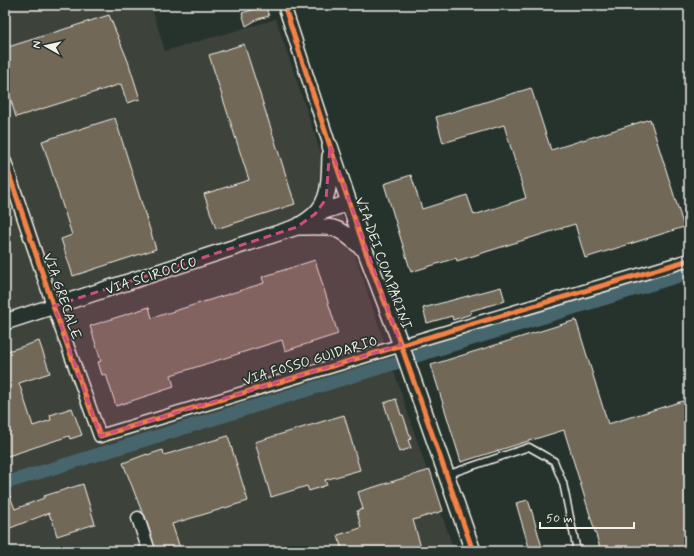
<svg xmlns="http://www.w3.org/2000/svg" width="694" height="556" viewBox="0 0 694 556" font-family="Mynerve,sans-serif">
  <style>
    .built { fill: #3c433a }
    .lines { fill: none; stroke-linecap: round; stroke-linejoin: round }
    .canal { stroke: #46656d; stroke-width: 13 }
    .building { fill: #716859; stroke: #f4f1e8 }
    .service-casing { stroke: #f4f1e8; stroke-width: 9 }
    .minor-casing { stroke: #f4f1e8; stroke-width: 15 }
    .tertiary-casing { stroke: #f4f1e8; stroke-width: 18 }
    .service { stroke: #26332d; stroke-width: 6 }
    .minor { stroke: #26332d; stroke-width: 12 }
    .tertiary { stroke: #26332d; stroke-width: 15 }
    .cycleway-casing { stroke: #26332d; stroke-width: 8 }
    .cycleway { stroke: #f48246; stroke-width: 5 }
    .marked { fill: #ce4e7e; fill-opacity: 0.2; stroke: #ce4e7e; stroke-width: 3; stroke-dasharray: 8 5; stroke-linejoin: round }
    .labels { text-anchor: middle; stroke-width: 3.5; stroke-linejoin: round; paint-order: stroke }
    .street-label { font-size: 14px; fill: #f4f1e8; stroke: #26332d }
  </style>
  <rect width="100%" height="100%" fill="#26332d"/>
  <filter id="ink" filterUnits="userSpaceOnUse"><feTurbulence type="fractalNoise" baseFrequency=".025" numOctaves="2"/><feDisplacementMap in="SourceGraphic" scale="8" xChannelSelector="R" yChannelSelector="G"/><feConvolveMatrix kernelMatrix="1 2 1 2 8 2 1 2 1" color-interpolation-filters="sRGB"/></filter>
  <g filter="url(#ink)">
    <path class="built" d="M5 5H151L165 51 276 19 454 551H5Z"/>
    <g class="lines">
      <path class="canal" d="M416 356 689 273
        M5 483 399 362"/>
    </g>
    <path class="building" d="M254 5H265L269 16 258 19 246 26 242 13 255 9Z
      M109 15 128 61 140 99 127 103 121 84 16 117 5 81V48Z
      M244 44 295 204 216 229 204 194 249 180 209 55Z
      M531 88 551 150 650 119 684 227 585 258 575 224 457 261 456 258 411 272 384 184 411 175 422 209 467 195 474 215 526 198 504 125 443 143 436 117Z
      M115 118 156 249 73 276 61 239 72 235 42 141Z
      M315 260 338 334 285 351 282 340 171 375 174 387 116 406 106 374 102 375 98 362 101 361 90 326 149 307 152 318 264 283 262 277Z
      M501 287 505 301 470 311 471 314 453 320 452 316 427 323 423 308Z
      M576 320 608 424 689 399V551H601L564 430 461 462 431 365Z
      M39 341 50 373 19 383 33 426 51 420 50 415 72 408 82 435 70 439 69 436 5 457V352Z
      M396 399 401 415H403L411 439 408 440 411 448 399 452 384 403Z
      M344 415 360 470 325 480 327 485 309 491 307 486 271 497 255 442Z
      M228 436 248 501 172 524 181 551H156L145 516 142 512 123 463 147 454V455L163 450 164 455Z
      M430 470 443 511 413 520 422 551H342L338 535 361 528 357 511 363 509 358 492Z
      M5 484 15 509 44 498V496L83 484 95 524 57 536 52 519H51L49 513 5 530Z
      M528 500 532 512 543 551H530L516 503Z"/>
    <g class="lines">
      <defs>
        <path id="service" d="M446 475 529 447 554 461 563 483 576 546 574 551"/>
        <path id="minor" d="M284 5 330 146
          M5 162 56 314 100 436 392 348 689 260
          M138 518 149 551"/>
        <path id="tertiary" d="M330 146 365 250 401 345 473 551
          M315 214 349 203
          M297 227C308 227 322 226 333 228 345 231 355 243 365 250
          M5 322 297 227C303 223 310 219 315 214 331 199 329 177 330 156"/>
      </defs>
      <use href="#service" class="service-casing"/>
      <use href="#minor" class="minor-casing"/>
      <use href="#tertiary" class="tertiary-casing"/>
      <use href="#service" class="service"/>
      <use href="#minor" class="minor"/>
      <use href="#tertiary" class="tertiary"/>
      <defs>
        <path id="cycleway" d="M284 5 330 146 365 250 401 345 473 551
          M5 162 56 314 100 436 392 348 689 260"/>
      </defs>
      <use href="#cycleway" class="cycleway-casing"/>
      <use href="#cycleway" class="cycleway"/>
    </g>
  </g>
  <path class="marked" d="M330 146 401 345 100 436 54 306 297 227 315 214 326 199Z"/>
  <g class="labels">
    <g class="street-label">
      <text transform="translate(384 263) rotate(70)" y="5">VIA DEI COMPARINI</text>
      <text transform="translate(151 275) rotate(-18)" y="5">VIA SCIROCCO</text>
      <text transform="translate(63 296) rotate(71)" y="5">VIA GRECALE</text>
      <text transform="translate(310 360) rotate(-17)" y="5">VIA FOSSO GUIDARIO</text>
    </g>
  </g>
  <rect width="694" height="556" fill="none" stroke="#26332d" stroke-width="20"/>
  <rect x="10" y="10" width="674" height="536" fill="none" stroke="#f4f1e8" stroke-width="1.5" filter="url(#ink)"/>
  <g transform="translate(46 46) rotate(278)" stroke="#26332d" stroke-width="3" paint-order="stroke">
  <path d="M0-3L7 15L0 10L-7 15Z" fill="#f4f1e8"/>
  <text y="-6" font-size="11" font-weight="bold" text-anchor="middle" fill="#f4f1e8">N</text>
  </g>
  <path d="M540 522v6h94v-6" fill="none" stroke="#f4f1e8" stroke-width="2"/>
  <text x="546" y="522" font-size="12" fill="#f4f1e8" stroke="#26332d" stroke-width="3" paint-order="stroke">50 m</text>
</svg>
